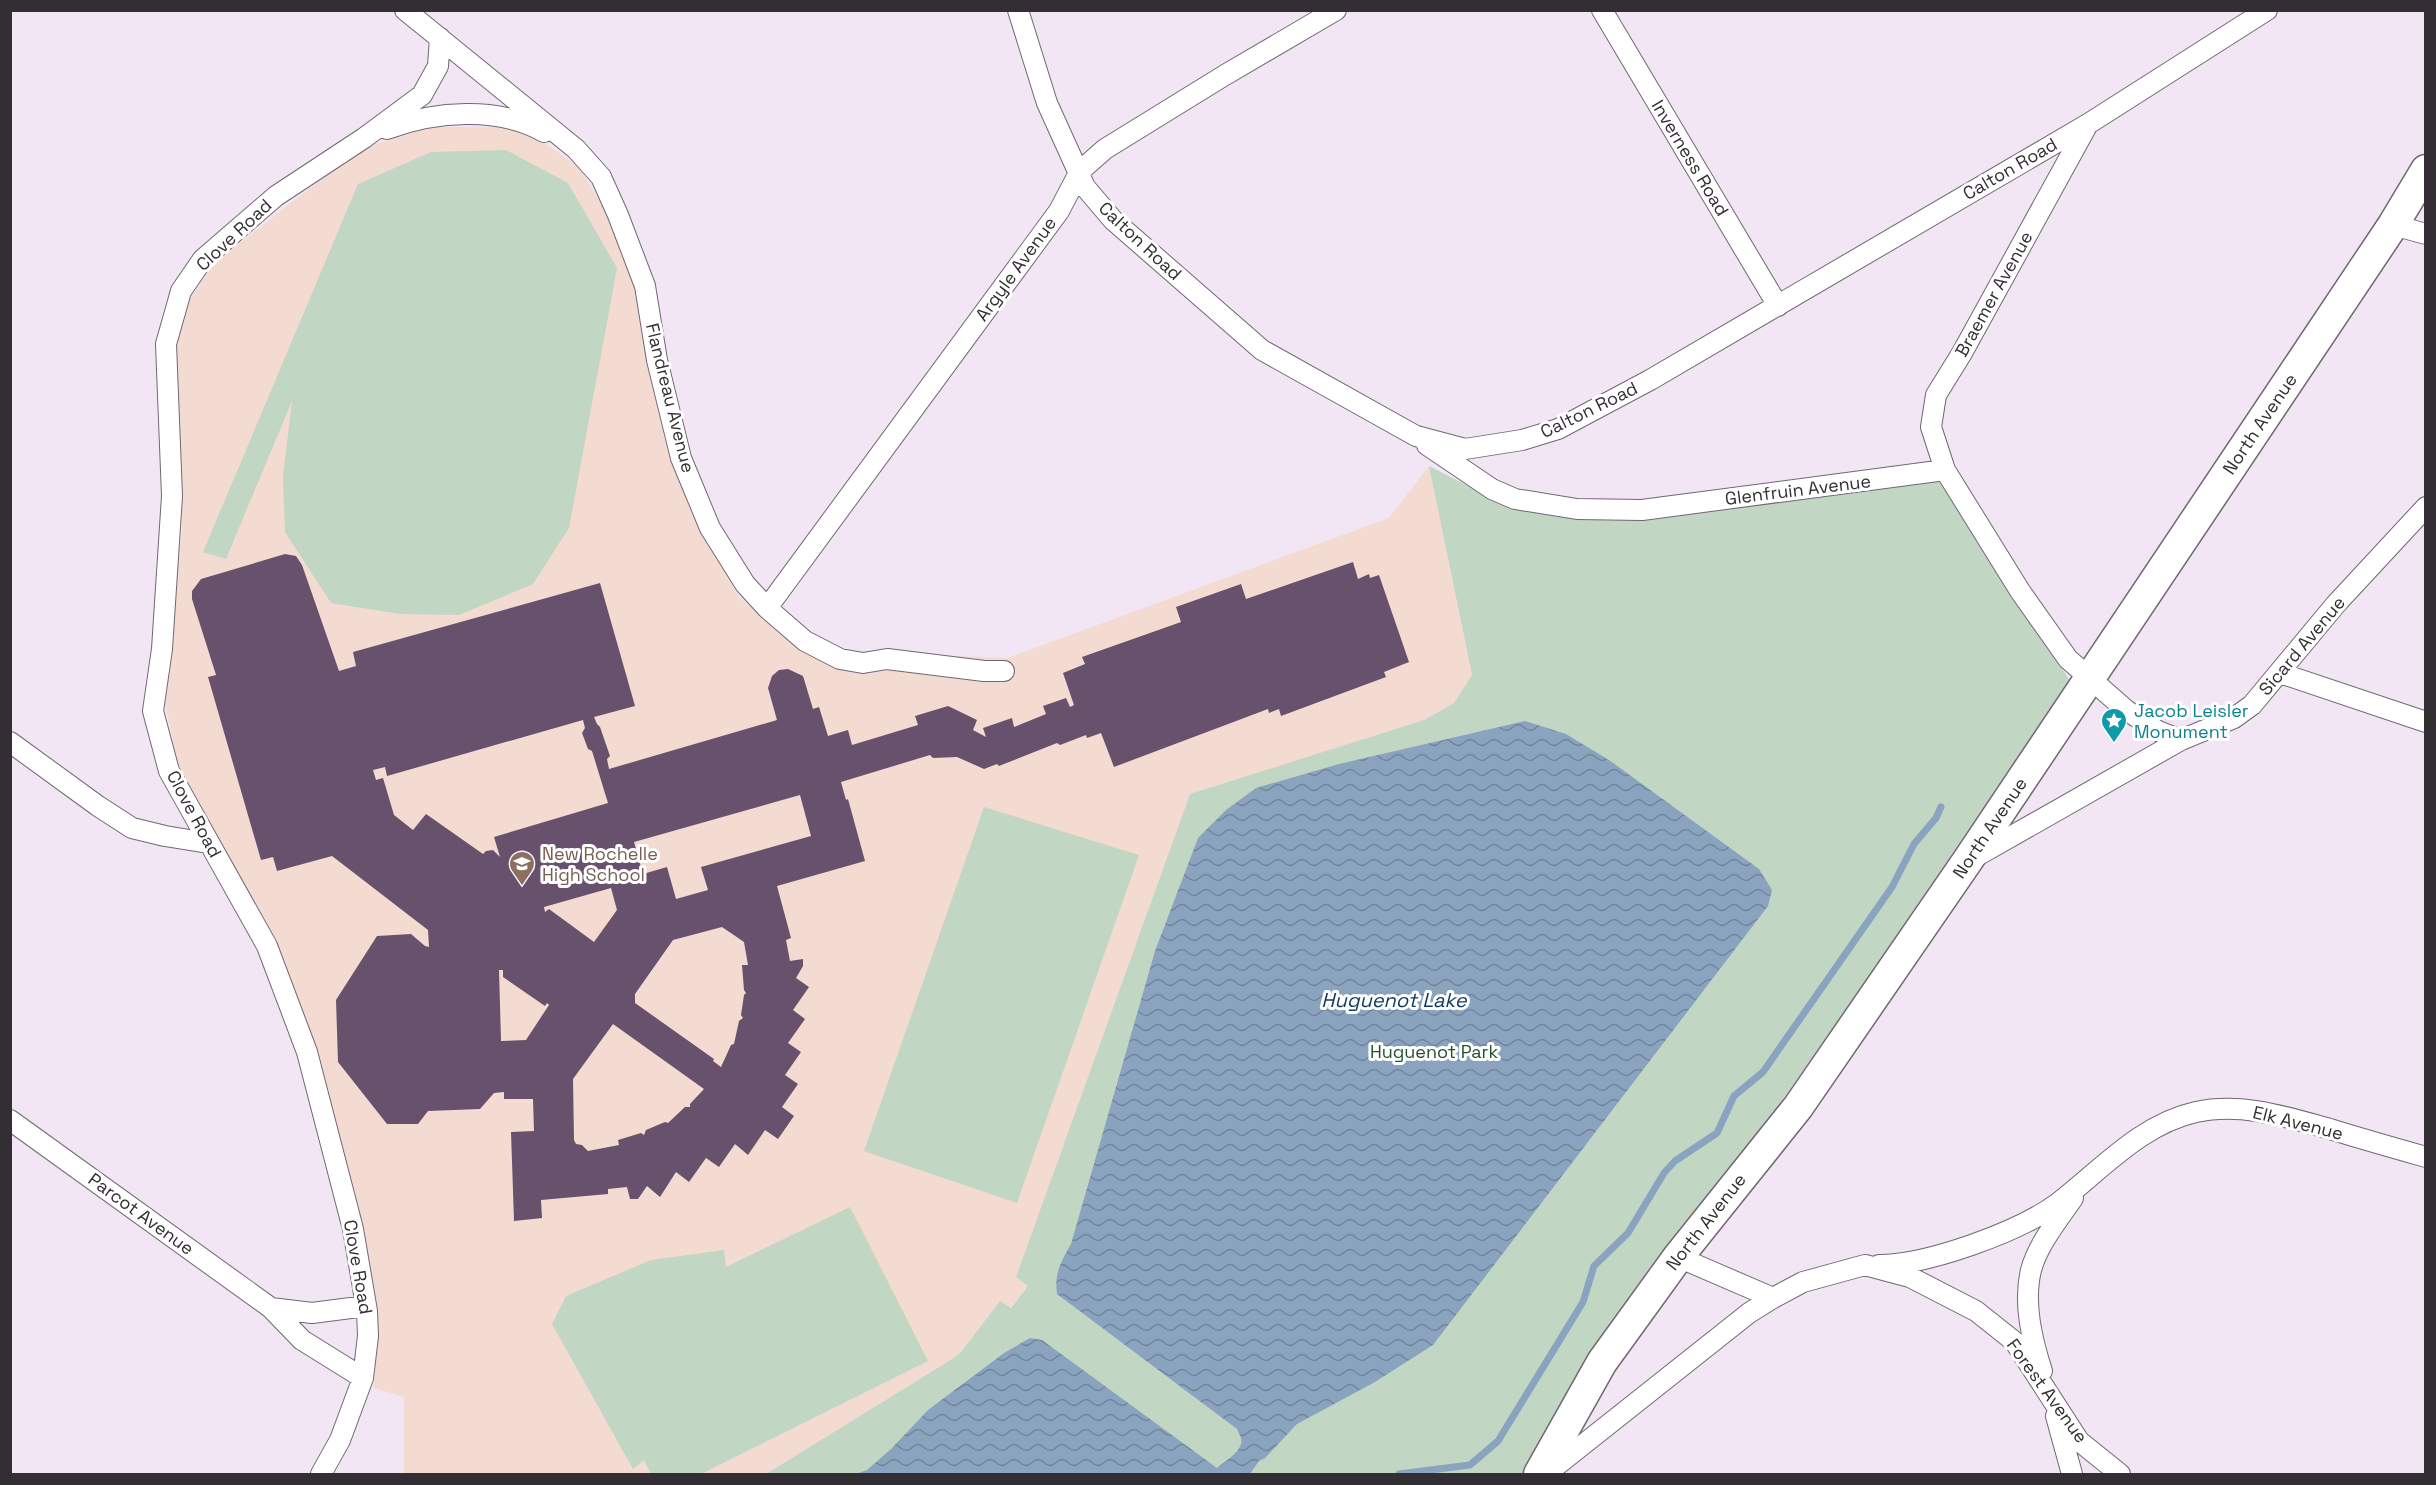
<svg xmlns="http://www.w3.org/2000/svg" width="2436" height="1485" viewBox="0 0 2436 1485" font-family="'Space Grotesk',sans-serif">
  <style>
    .education { fill: #f3dbd1 }
    .park { fill: #c1d6c3 }
    .water { fill: url(#water-waves) }
    .lines { fill: none; stroke-linecap: round; stroke-linejoin: round }
    .stream { stroke: #8aa4c0; stroke-width: 7 }
    .building { fill: #67516c; fill-rule: evenodd }
    .street-casing { stroke: #716773; stroke-width: 22 }
    .primary-casing { stroke: #716773; stroke-width: 33 }
    .street { stroke: #fff; stroke-width: 20 }
    .primary { stroke: #fff; stroke-width: 30 }
    .labels { text-anchor: middle; stroke-width: 6; stroke-linejoin: round; paint-order: stroke }
    .street-label { font-size: 18px; fill: #332e34; stroke: #fff }
    .culture-label { font-size: 18px; fill: #0d838f; stroke: #fff; text-anchor: start }
    .education-label { font-size: 18px; fill: #785e54; stroke: #fff; text-anchor: start }
    .park-label { font-size: 18px; fill: #21502b; stroke: #fff }
    .water-label { font-size: 20px; font-style: italic; fill: #0f385e; stroke: #fff }
  </style>
  <defs>
    <pattern id="water-waves" width="16" height="10" patternUnits="userSpaceOnUse" patternTransform="scale(1.5)"><rect width="16" height="10" fill="#8aa4c0"/><path d="M0 5q4-4 8 0t8 0" fill="none" stroke="#71869d"/></pattern>
  </defs>
  <rect width="100%" height="100%" fill="#f2e6f4"/>
  <path class="education" d="M430 127H503L543 142 577 165 608 214 636 283 659 409 700 530 738 596 794 641 846 652 1007 658 1389 518 1429 466 1472 676 1454 703 1424 720 1190 794 1016 1277 1028 1286 1010 1308 1000 1301 961 1352 952 1359 766 1474H404V1397L374 1388V1287L340 1151 276 946 179 769 164 700 182 531 176 336 190 299 214 263 360 149Z"/>
  <path class="park" d="M506 150 568 183 617 268 569 528 533 584 459 615 400 614 331 603 285 532 283 476 292 401 226 559 203 552 358 184 431 152Z
    M1429 466 1488 496 1610 520 1941 479 2072 684 1781 1102 1534 1474H766L952 1359 961 1352 1000 1301 1011 1308 1028 1286 1016 1277 1190 794 1424 720 1454 703 1472 675Z
    M984 807 1139 855 1017 1203 864 1151Z
    M850 1207 928 1361 701 1474H651L644 1460 633 1469 552 1324 566 1296 651 1260 724 1250 726 1267Z"/>
  <path class="water" d="M1525 721 1566 734 1609 760 1759 869 1772 890 1768 906 1433 1345 1375 1382 1297 1424 1265 1458 1259 1461 1250 1474H856L867 1470 891 1449 928 1410 1004 1353 1030 1338 1042 1340 1217 1468C1224 1462 1245 1450 1241 1438 1240 1435 1238 1432 1237 1429L1057 1294C1054 1273 1061 1262 1071 1244L1155 951 1198 838 1226 810 1256 788 1339 764Z"/>
  <g class="lines">
    <path class="stream" d="M1399 1474 1470 1465 1498 1441 1583 1302 1594 1266 1628 1233 1664 1173 1675 1161 1717 1133 1734 1096 1763 1072 1892 887 1914 844 1936 818 1941 807"/>
  </g>
  <path class="building" d="M285 554 296 556 302 565 339 671 356 666 353 652 600 583 635 706 594 717 597 724 600 727 610 756 607 759 609 769 777 720 768 688 772 676 779 670 788 669 803 676 813 709 819 707 828 736 848 730 852 745 918 725 915 716 948 706 977 720 973 730 986 737 983 728 1012 718 1014 727 1046 714 1043 706 1066 698 1070 707 1074 705 1063 673 1085 664 1082 657 1181 622 1176 607 1241 584 1246 599 1353 562 1358 579 1369 574 1370 578 1379 575 1409 662 1384 672 1386 677 1281 716 1279 709 1269 713 1268 709 1114 767 1101 733 1087 738 1086 735 1060 745 1057 743 999 766 997 764 984 769 957 757 933 758 930 755 841 782 846 800 848 799 865 861 777 886 791 938 786 940 790 961 803 959V966L796 978 809 987 793 1010 805 1019 788 1043 801 1052 785 1075 798 1084 782 1107 794 1116 778 1139 765 1130 748 1155 735 1144 719 1167 706 1158 689 1182 676 1172 660 1197 647 1186 638 1199H630L627 1187 608 1189V1194L541 1200 542 1218 514 1221 511 1132 534 1131 533 1099H504V1092L494 1093 480 1109 428 1111 418 1124H387L338 1062 336 1000 377 936 411 934 425 946 429 947 428 930 332 856 277 871 273 857 261 860 208 677 216 675 192 599V591L201 579ZM583 720 585 728 582 733 588 749 592 751 608 803 494 837 500 857 493 850 486 851 483 854 426 814 413 830 394 815 383 778 376 780 373 770 385 767 387 776ZM800 795 811 836 701 867 708 890 676 899 667 867 643 874 634 842ZM611 888 617 910 594 942 549 909 545 912 544 907ZM722 927 744 942 748 965H742L744 990 746 993 744 995 741 1015 743 1018 739 1021 734 1044 731 1045 721 1067 713 1061 714 1059 635 1003V994L673 940ZM499 970H503V977L545 1006 547 1003 549 1005 526 1040 501 1041ZM613 1024 704 1089 690 1104V1107H685L668 1123 665 1122 646 1130 644 1135 641 1133 618 1140 619 1145 588 1151 582 1145 576 1144 574 1140 573 1079Z"/>
  <g class="lines">
    <defs>
      <path id="street" d="M405 10 576 149 601 177 618 215 645 286 657 360 681 458 710 528 745 584 767 608 805 641 840 659 863 663 887 659 984 671H1004
        M1018 10 1047 103 1085 187 1113 220 1262 350 1416 436 1465 449 1522 440 1558 429 1650 380 2088 124 2267 10
        M1602 10 1778 306
        M2088 124 1962 353 1936 395 1931 427 1945 470 2020 591 2068 659 2126 710 2158 731 2181 740
        M387 129C435 111 498 106 544 132
        M2393 225 2426 234
        M1427 445 1492 489 1515 499 1577 509 1642 510 1945 470
        M767 608 1059 211 1080 171 1105 149 1225 75 1336 10
        M2280 673 2426 722
        M10 742 98 806 132 828 165 836 208 843
        M1975 857 2181 740 2234 718 2252 705 2336 604 2426 507
        M10 1120 271 1308 302 1340 363 1378
        M1678 1257 1773 1298
        M1879 1265C1927 1265 2019 1232 2058 1203 2101 1170 2141 1124 2196 1112 2242 1102 2286 1117 2330 1129 2362 1139 2394 1148 2426 1157
        M271 1308 312 1313 366 1306
        M2042 1371C2032 1340 2023 1303 2031 1270 2038 1244 2058 1220 2073 1198
        M2056 1416 2072 1474
        M321 1474 340 1440 363 1378 368 1336 367 1311 353 1229 307 1052 267 946 169 771 153 711 162 649 172 496 166 344 181 291 203 259 276 196 364 138 422 95 438 66 440 38
        M1546 1474 1749 1313 1773 1298 1803 1282 1865 1265 1910 1277 1976 1311 2015 1342 2079 1441 2120 1474"/>
      <path id="primary" d="M1539 1474 1602 1362 1678 1257 1798 1107 1968 860 2393 225 2426 170"/>
    </defs>
    <use href="#street" class="street-casing"/>
    <use href="#primary" class="primary-casing"/>
    <use href="#street" class="street"/>
    <use href="#primary" class="primary"/>
  </g>
  <defs>
    <symbol id="sight-pin" viewBox="-11 -11 22 30"><path d="M0 17L-7.5 6A9.5 9.5 0 1 1 7.5 6Z" fill="#0f9aa8" stroke="#fff"/><path d="M0-6L1.8-2.2L6-1.7L2.9 1.2L3.7 5.4L0 3.3L-3.7 5.4L-2.9 1.2L-6-1.7L-1.8-2.2Z" fill="#fff"/></symbol>
    <symbol id="school-pin" viewBox="-11 -11 22 30"><path d="M0 17L-7.5 6A9.5 9.5 0 1 1 7.5 6Z" fill="#8d6e63" stroke="#fff"/><path d="M0-5L7-2L0 1L-7-2ZM-4 1L0 2.5L4 1V4Q0 6-4 4Z" fill="#fff"/></symbol>
  </defs>
  <g fill-rule="evenodd">
    <use href="#sight-pin" x="2099" y="706" width="30" height="40"/>
    <use href="#school-pin" x="507" y="849" width="30" height="40"/>
  </g>
  <g class="labels">
    <g class="street-label">
      <text transform="translate(1690 158) rotate(59)" y="6">Inverness Road</text>
      <text transform="translate(2010 169) rotate(-30)" y="6">Calton Road</text>
      <text transform="translate(234 235) rotate(-43)" y="6">Clove Road</text>
      <text transform="translate(1140 241) rotate(43)" y="6">Calton Road</text>
      <text transform="translate(1016 269) rotate(-54)" y="6">Argyle Avenue</text>
      <text transform="translate(1994 294) rotate(-61)" y="6">Braemer Avenue</text>
      <text transform="translate(670 398) rotate(76)" y="6">Flandreau Avenue</text>
      <text transform="translate(1589 410) rotate(-26)" y="6">Calton Road</text>
      <text transform="translate(2260 424) rotate(-56)" y="6">North Avenue</text>
      <text transform="translate(1798 490) rotate(-7)" y="6">Glenfruin Avenue</text>
      <text transform="translate(2302 646) rotate(-50)" y="6">Sicard Avenue</text>
      <text transform="translate(194 814) rotate(62)" y="6">Clove Road</text>
      <text transform="translate(1990 828) rotate(-56)" y="6">North Avenue</text>
      <text transform="translate(2298 1123) rotate(14)" y="6">Elk Avenue</text>
      <text transform="translate(141 1214) rotate(36)" y="6">Parcot Avenue</text>
      <text transform="translate(1706 1222) rotate(-52)" y="6">North Avenue</text>
      <text transform="translate(358 1267) rotate(80)" y="6">Clove Road</text>
      <text transform="translate(2047 1391) rotate(54)" y="6">Forest Avenue</text>
    </g>
    <g class="culture-label">
      <text x="2134" y="717">Jacob Leisler<tspan x="2134" dy="21">Monument</tspan></text>
    </g>
    <g class="education-label">
      <text x="542" y="860">New Rochelle<tspan x="542" dy="21">High School</tspan></text>
    </g>
    <g class="park-label">
      <text x="1434" y="1058">Huguenot Park</text>
    </g>
    <g class="water-label">
      <text x="1394" y="1007">Huguenot Lake</text>
    </g>
  </g>
  <rect width="2436" height="1485" fill="none" stroke="#332e34" stroke-width="24"/>
</svg>
